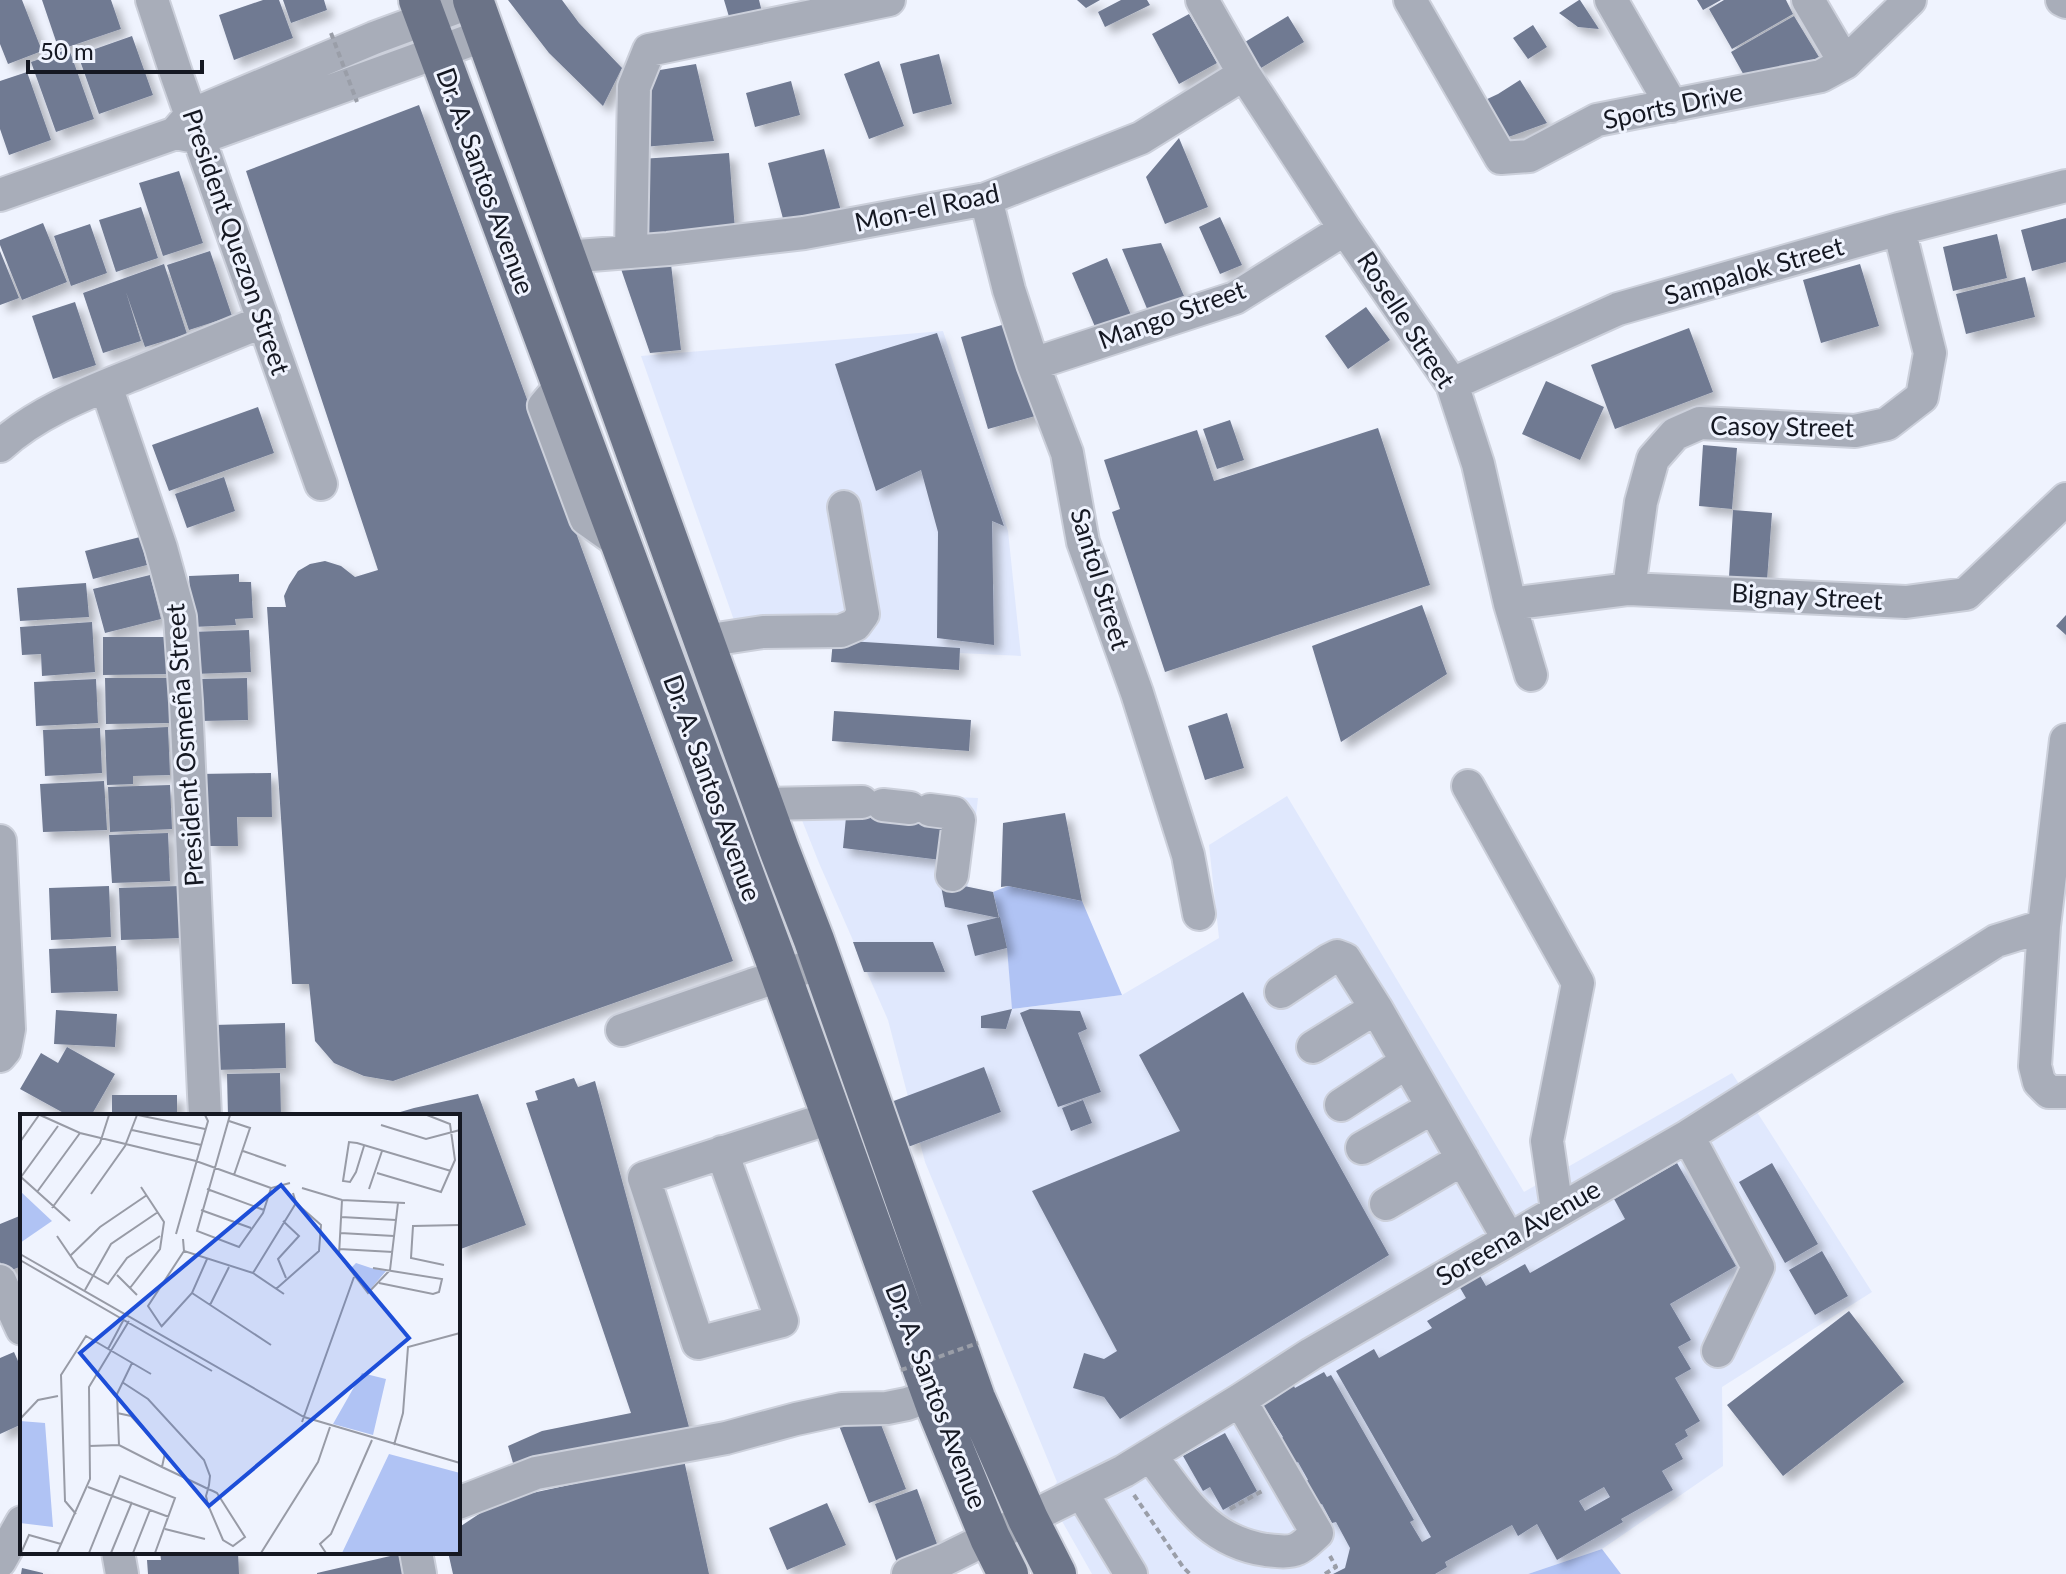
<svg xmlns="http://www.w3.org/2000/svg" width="2066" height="1574" viewBox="0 0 2066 1574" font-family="Lato,sans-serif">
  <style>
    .built { fill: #e0e8fd }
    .green { fill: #b0c3f4 }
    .building { fill: #707a92; fill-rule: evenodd; filter: url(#shadow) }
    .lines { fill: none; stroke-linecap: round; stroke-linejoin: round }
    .minor-casing { stroke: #ccd0db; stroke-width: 36 }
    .major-casing { stroke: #ccd0db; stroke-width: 44 }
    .path { stroke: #9a9ea8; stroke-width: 4; stroke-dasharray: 6 4; stroke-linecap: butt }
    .minor { stroke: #a8adb9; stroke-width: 32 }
    .major { stroke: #6b7387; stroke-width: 40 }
    .path-bridge { stroke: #9a9ea8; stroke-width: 4; stroke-dasharray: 6 4; stroke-linecap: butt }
    .labels { text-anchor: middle; stroke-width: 6; stroke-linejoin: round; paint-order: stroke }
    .street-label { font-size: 26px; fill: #151822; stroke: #eff3fe }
    .inset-road { fill: none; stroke: #989ba6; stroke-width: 2 }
    .view { fill: #1d4ed8; fill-opacity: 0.15; stroke: #1d4ed8; stroke-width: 4 }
    .inset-edge { fill: none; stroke: #151822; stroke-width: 4 }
  </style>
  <defs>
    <filter id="shadow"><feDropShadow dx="7" dy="7" stdDeviation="4" flood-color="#0004"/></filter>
  </defs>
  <rect width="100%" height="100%" fill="#eff3fe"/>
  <path class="built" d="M943 331 1008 531 1021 656 742 643 641 356Z
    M790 790 978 798 968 887 993 892 1007 948 1013 1009 1122 995 1219 938 1209 845 1287 796 1524 1192 1732 1073 1872 1292 1722 1387 1723 1466 1602 1549 1528 1574H1092L1050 1500V1491L1057 1482 925 1162 888 1020 819 863Z"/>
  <path class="green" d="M1008 886 1082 901 1122 995 1012 1009 1007 948 993 892Z
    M1602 1549 1621 1574H1528Z"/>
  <path class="building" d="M0 0H22L42 51 8 64 0 44Z
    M42 0H111L121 29 59 50Z
    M263 0H279L293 38 234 60 219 15Z
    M283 0H324L327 10 291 23Z
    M508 0H562L579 23 622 68 603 106 549 53Z
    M724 0H759L762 12 730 20Z
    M1077 0H1100L1086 8Z
    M1121 0H1147L1150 5 1105 27 1098 12Z
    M1579 0H1580L1599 29 1578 27 1559 13Z
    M1697 0H1721L1703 10Z
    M1724 0H1786L1793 14 1732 49 1709 9Z
    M1189 14 1217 63 1179 84 1152 34Z
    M1288 16 1304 42 1256 71 1240 45Z
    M1794 16 1825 67 1746 79 1731 52Z
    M1533 25 1547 47 1528 59 1513 38Z
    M132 36 153 95 99 114 78 55Z
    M69 49 94 119 56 132 31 62Z
    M939 54 952 104 913 114 900 64Z
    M879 61 904 126 869 139 844 74Z
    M696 64 714 141 643 147 647 80 660 70Z
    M27 72 51 140 9 155 0 129V81Z
    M1520 80 1547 123 1500 140 1483 101 1498 94Z
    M791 81 800 115 755 127 746 93Z
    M419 105 733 961 393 1081 364 1076 334 1063 315 1041 309 984H292L267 607H286L284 596 289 585 298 571 310 564 325 561 341 566 355 577 378 570 246 171Z
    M1179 138 1208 207 1165 224 1146 177Z
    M824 149 841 211 785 226 768 163Z
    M729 153 735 230 647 237 641 159Z
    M179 171 203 243 163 256 139 183Z
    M141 207 158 258 116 272 99 220Z
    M1220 217 1242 265 1220 274 1199 227Z
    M2066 218V262L2032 271 2021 230Z
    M43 223 67 282 22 300 0 245V240Z
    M90 224 107 273 71 286 54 236Z
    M1997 234 2007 278 1953 291 1943 247Z
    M1161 243 1184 296 1148 311 1122 249Z
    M0 251 19 298 0 305Z
    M210 251 232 316 189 330 167 265Z
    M1107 258 1131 315 1096 329 1072 273Z
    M164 264 187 334 145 347 126 292 141 341 103 353 83 293Z
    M671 264 681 350 650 353 621 269Z
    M1860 264 1879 326 1821 343 1803 280Z
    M2025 277 2035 317 1966 334 1956 294Z
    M75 302 96 365 53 379 32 316Z
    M1366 307 1390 340 1348 369 1325 336Z
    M1012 322 1039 415 988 429 961 337Z
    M1689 328 1713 392 1615 429 1591 365Z
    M937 333 1004 526 992 521 994 645 937 638 938 532 921 470 876 491 835 364Z
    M1546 381 1604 407 1580 460 1522 434Z
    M258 407 274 453 169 491 152 445Z
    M1230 420 1244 460 1217 469 1203 429Z
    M1378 428 1430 585 1165 672 1112 512 1120 509 1104 460 1197 430 1214 481Z
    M1703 445 1737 448 1732 509 1699 506Z
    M224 477 235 511 187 528 175 494Z
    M1733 510 1772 513 1767 580 1729 577Z
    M140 537 147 565 93 579 85 551Z
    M239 574V582H251L253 618 235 619 236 625 192 627 189 576Z
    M150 575 161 619 105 633 93 589Z
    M86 583 89 617 20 621 17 588Z
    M1422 605 1447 674 1341 742 1312 646Z
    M2066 615V635L2056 626Z
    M92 622 95 672 42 676 41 654 22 655 20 627Z
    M249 630 251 672 193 674 191 632Z
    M103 637H172V674L103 675Z
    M833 640 960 648 959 670 831 662Z
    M105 678H169V723L106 724Z
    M247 678 248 720 201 721 200 679Z
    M96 679 98 723 36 726 34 682Z
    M834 711 971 720 969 751 832 741Z
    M1227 713 1244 768 1205 780 1188 726Z
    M168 727 170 775 133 776V784L107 785 105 730Z
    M100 728 102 773 45 776 43 730Z
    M271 773 272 817H237L238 846H208V800L198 801V774Z
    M104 781 107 830 43 832 40 784Z
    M170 785 172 829 110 832 108 787Z
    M847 807 946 819 941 860 843 848Z
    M1065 813 1082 901 1008 886 1001 887 1003 823Z
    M168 833 170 881 112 883 109 835Z
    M940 881 993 892 999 918 945 907Z
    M109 886 111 937 51 940 49 888Z
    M180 886 182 938 121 940 119 888Z
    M1000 917 1007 948 975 956 967 925Z
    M853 942H933L945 972H864Z
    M116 946 118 991 51 993 49 949Z
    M1243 992 1389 1255 1120 1419 1104 1397 1073 1388 1084 1353 1104 1359 1117 1351 1032 1191 1180 1131 1139 1055Z
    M1012 1009 1006 1029 981 1028V1016Z
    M1030 1009 1080 1011 1087 1029 1078 1033 1101 1092 1058 1107 1020 1013Z
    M56 1010 117 1014 115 1047 54 1044Z
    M285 1023 286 1068 214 1070 213 1025Z
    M67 1047 115 1074 91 1116H69L20 1089 41 1053 58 1063Z
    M984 1067 1001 1112 908 1147 891 1102Z
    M280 1073 281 1116H228L227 1074Z
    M574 1078 578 1087 595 1081 692 1438 516 1473 508 1446 542 1431 631 1413 526 1103 538 1100 535 1091Z
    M478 1094 526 1225 458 1250V1116L390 1115 414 1108Z
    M112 1095H177V1116H112Z
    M1083 1100 1092 1123 1071 1131 1062 1108Z
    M1677 1163 1736 1266 1670 1304 1691 1340 1678 1347 1691 1369 1675 1378 1700 1421 1685 1430 1688 1436 1675 1444 1683 1459 1662 1471 1673 1490 1621 1519 1623 1522 1557 1560 1537 1524 1518 1536 1512 1525 1445 1562 1447 1567 1435 1574H1333L1345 1568 1350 1548 1336 1522 1332 1523 1322 1504 1318 1506 1304 1482 1308 1480 1298 1462 1294 1464 1280 1439 1283 1437 1261 1402 1293 1384 1295 1388 1324 1372 1327 1377 1331 1375 1414 1520 1410 1522 1422 1542 1431 1537 1336 1371 1374 1349 1379 1358 1432 1328 1427 1321 1466 1298 1459 1286 1479 1274 1486 1286 1525 1264 1530 1273 1625 1219 1614 1199ZM1604 1487 1610 1497 1585 1511 1579 1501Z
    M1772 1163 1818 1244 1785 1263 1739 1182Z
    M22 1215V1266L4 1273 0 1262V1224Z
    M1822 1251 1848 1296 1815 1315 1789 1270Z
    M1849 1311 1904 1382 1783 1476 1727 1405Z
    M14 1352 22 1370V1424L0 1434V1358Z
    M875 1409 906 1489 869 1503 838 1423Z
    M1225 1433 1257 1491 1223 1510 1210 1487 1203 1491 1183 1456Z
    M684 1460 709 1574H453L448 1552H458V1528L500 1500Z
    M917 1489 940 1552 899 1568 875 1504Z
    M827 1503 846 1545 787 1570 769 1528Z
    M160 1552H238L239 1574H148L147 1560H161Z
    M399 1554 403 1574H317V1573Z
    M22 1568 43 1573V1574H21Z"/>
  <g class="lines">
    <defs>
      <path id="minor" d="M152 0 176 73 321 484
        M1202 0 1244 74 1345 229 1452 384 1478 464 1510 604 1531 675
        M1410 0 1501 158 1529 156 1597 120 1821 76 1845 63 1910 0
        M1611 0 1672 106
        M1808 0 1845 63
        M2062 0 2066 2
        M178 130 191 115 374 38 474 1
        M0 195 176 133 200 138 485 35
        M986 199 1009 290 1033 364 1067 453 1083 542 1137 693 1188 855 1199 914
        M631 252 634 87 649 50 889 0
        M565 257 668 249 804 233 986 199 1141 138 1244 74
        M1033 364 1235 298 1345 229
        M1452 384 1618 309 1899 229 2066 186
        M106 386 161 548 180 617 186 702 205 1116
        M561 386 544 406 586 519 620 543
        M0 446C38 411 90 392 137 373 179 356 222 338 264 321
        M1629 589 1641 502 1653 459 1675 434 1700 423 1855 431 1887 424 1922 397 1930 353 1899 229
        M1510 604 1629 589 1906 602 1966 594 2066 499
        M704 641 763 632 841 631 855 625 863 614 844 507
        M2066 740 2044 926 2035 1066 2039 1082 2049 1092H2066
        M1468 786 1578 983 1547 1141 1557 1210
        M764 804 862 802
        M883 805 910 808
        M930 810 954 813 959 820 952 875
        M0 841 9 1029 5 1050 0 1056
        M1281 992 1329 960 1337 956 1345 959 1376 1008 1508 1238
        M622 1030 752 985 821 963
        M1313 1047 1376 1008
        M1341 1105 1407 1062
        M1688 1136 1758 1267 1718 1351
        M1362 1148 1432 1108
        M722 1152 782 1321 698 1343 644 1178 833 1117
        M1386 1204 1463 1159
        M0 1281 22 1329
        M1150 1455C1184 1499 1206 1541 1266 1550 1275 1551 1289 1553 1297 1549 1304 1546 1311 1538 1317 1533L1240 1400
        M1082 1493 1131 1574
        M458 1503 536 1473 726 1438 796 1419 842 1409 887 1408 907 1404 932 1395
        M118 1552 122 1574
        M416 1552 420 1574
        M0 1561 22 1522
        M908 1574 944 1560 1124 1471 1240 1400 1311 1354 1688 1136 1996 941 2044 926"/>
      <path id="major" d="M419 0 773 953 938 1411 990 1538 1008 1574
        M473 0 779 849 814 940 975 1398 1028 1519 1056 1574"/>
    </defs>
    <use href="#minor" class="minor-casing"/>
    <use href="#major" class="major-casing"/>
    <path class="path" d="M1134 1495 1183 1567 1190 1574
      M1230 1509 1264 1490
      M1325 1574 1336 1567 1330 1556"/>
    <use href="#minor" class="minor"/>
    <use href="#major" class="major"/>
    <path class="path-bridge" d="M331 33 357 102
      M901 1370 978 1343"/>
  </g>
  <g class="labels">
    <g class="street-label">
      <text transform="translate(1673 106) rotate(-12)" y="9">Sports Drive</text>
      <text transform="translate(485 181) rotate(70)" y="9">Dr. A. Santos Avenue</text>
      <text transform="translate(927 208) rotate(-12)" y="9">Mon-el Road</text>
      <text transform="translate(236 242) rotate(71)" y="9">President Quezon Street</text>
      <text transform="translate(1754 271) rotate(-16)" y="9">Sampalok Street</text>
      <text transform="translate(1172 315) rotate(-20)" y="9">Mango Street</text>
      <text transform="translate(1406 320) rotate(57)" y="9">Roselle Street</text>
      <text transform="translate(1782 427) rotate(1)" y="9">Casoy Street</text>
      <text transform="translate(1100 579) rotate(73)" y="9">Santol Street</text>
      <text transform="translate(1807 597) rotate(3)" y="9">Bignay Street</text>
      <text transform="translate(185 745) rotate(-94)" y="9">President Osmeña Street</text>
      <text transform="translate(712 788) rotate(70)" y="9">Dr. A. Santos Avenue</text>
      <text transform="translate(1518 1233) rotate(-30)" y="9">Soreena Avenue</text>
      <text transform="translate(936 1396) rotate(69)" y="9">Dr. A. Santos Avenue</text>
    </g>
  </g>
  <g transform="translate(20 1114)">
    <rect width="440" height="440" fill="#eff3fe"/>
    <path d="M0 77 32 107 0 129ZM336 149 351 154 366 157 349 177 331 154ZM342 259 366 265 353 321 313 310ZM0 307 25 309 33 413 0 409ZM369 340 440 359V439H322Z" fill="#b0c3f4"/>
    <path class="inset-road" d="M20 1 60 19 176 47 251 74M118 1 185 15M210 1 177 117 219 133 243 99 251 74 270 69M209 7 230 14 214 61M361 11 406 25 440 16M38 12 1 63 50 107M112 16 181 31M0 28 19 1M344 32 336 58 330 68 323 67 329 28 337 29 431 57M223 37 266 52M357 59 421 78 435 46 430 10 407 1M282 74 322 86 385 89M187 75 244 96M349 75 362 37M17 78 60 19M71 80 105 32 117 1M322 86 319 141 348 179 370 156 378 89M32 94 80 29 89 1M181 96 231 114M321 103 376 106M263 107 279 122 258 145 266 164M320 119 374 122M156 120 188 7 185 1M37 122 58 153 88 170 107 144 140 122M163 125 164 137 233 159 264 180M319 135 373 138M0 140 284 303 440 349M50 142 80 113 127 81M0 146 192 257M424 151 391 144 393 112 440 111M353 154 422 165 419 178 413 180 359 169M233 159 276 89M97 161 117 181M110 174 140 135 144 108 121 73M256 175 299 137 301 111 276 89 273 79M65 176 91 130 138 98M172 179 251 231M190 191 209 153M141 213 172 179 187 145M142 213 128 192 164 137M88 235 104 205M97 299 111 302 145 339 142 353M1 304 18 286 38 282M282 308 334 163M99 331 97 280 112 249M374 331 383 299 388 233 440 219M69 332 99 331 142 353 182 372 188 375 193 377 197 379 225 423 213 432 203 426 188 391 186 382 188 375 189 371 190 362 184 346 128 285 102 268M68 373 149 403M56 400 45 387 41 261 66 222 131 260M145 415 185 425M1 439 9 421 41 430M37 439 70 365 69 273 109 207M69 439 100 362 155 384 135 439M91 439 112 388M113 439 130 396M241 439 298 348 310 313M306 439 300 430 311 420 352 326"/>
    <path class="view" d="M261 71 389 224 189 392 60 239Z"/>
    <rect width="440" height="440" class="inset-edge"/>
  </g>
  <path d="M28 60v12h174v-12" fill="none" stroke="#151822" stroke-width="4"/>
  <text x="40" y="60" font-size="24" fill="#151822" stroke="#eff3fe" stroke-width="6" paint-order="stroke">50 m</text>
</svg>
